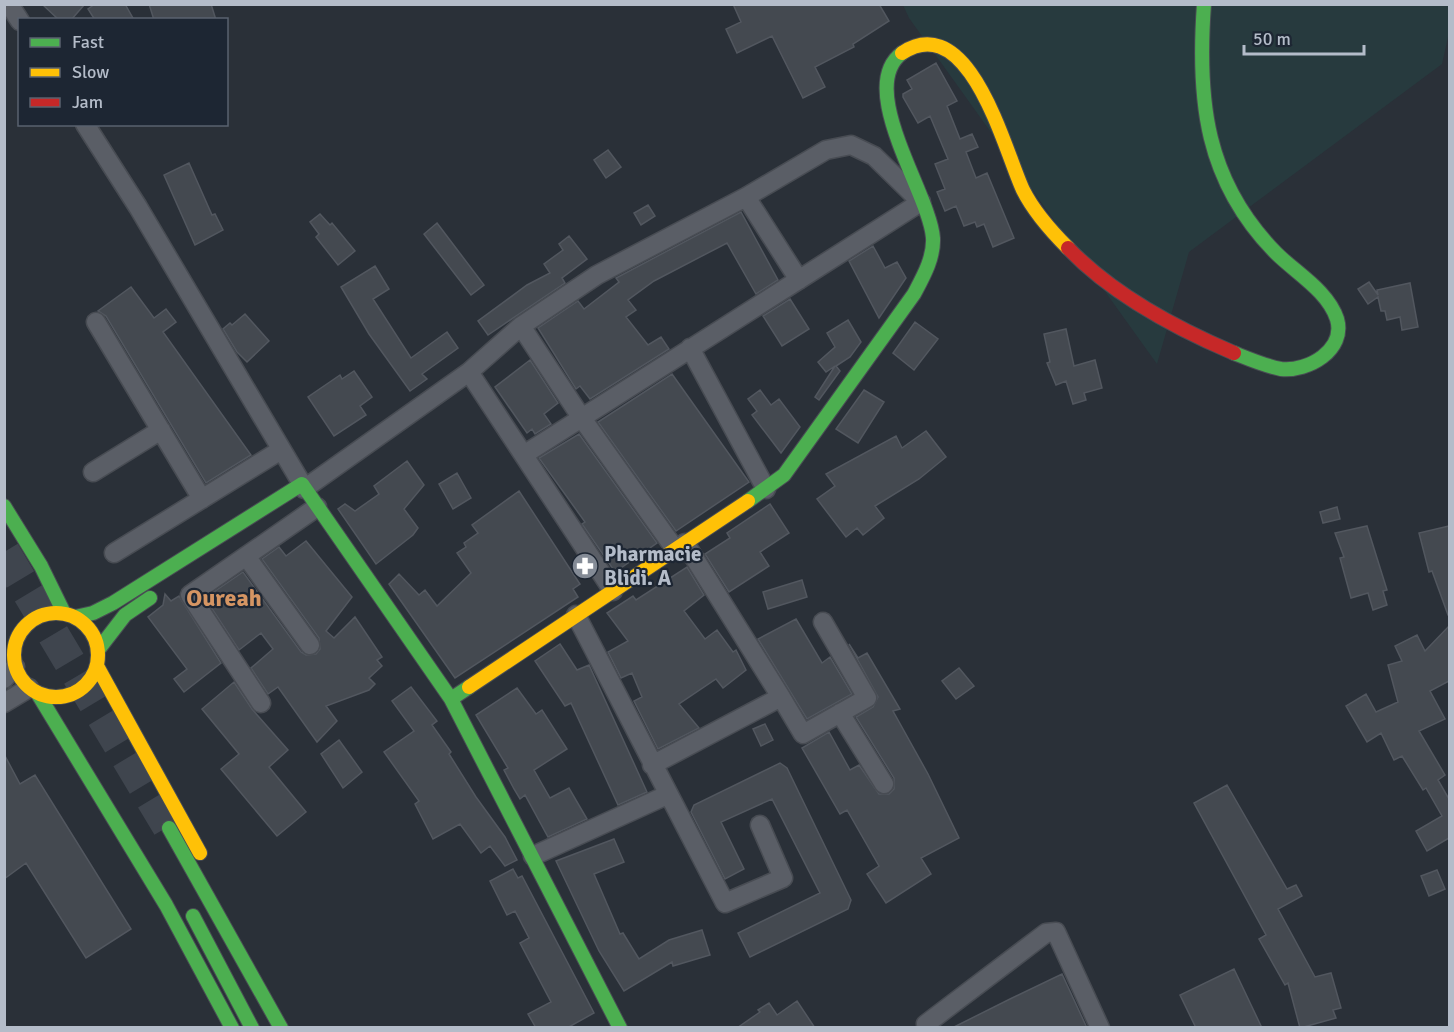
<svg xmlns="http://www.w3.org/2000/svg" width="1454" height="1032" viewBox="0 0 1454 1032" font-family="Signika,sans-serif">
  <style>
    .green { fill: #273a3e }
    .building { fill: #444950; stroke: #52575f; stroke-width: 1.5 }
    .lines { fill: none; stroke-linecap: round; stroke-linejoin: round }
    .highway-tunnel { stroke: #3f454e; stroke-width: 32; stroke-dasharray: 32 16; stroke-linecap: butt }
    .street-casing { stroke: #484c53; stroke-width: 21 }
    .fast-casing { stroke: #484c53; stroke-width: 16 }
    .slow-casing { stroke: #484c53; stroke-width: 16 }
    .jam-casing { stroke: #484c53; stroke-width: 16 }
    .street { stroke: #5a5e66; stroke-width: 18 }
    .fast { stroke: #4caf50; stroke-width: 14 }
    .slow { stroke: #ffc107; stroke-width: 14 }
    .jam { stroke: #c62828; stroke-width: 14 }
    .labels { text-anchor: middle; stroke-width: 4.5; stroke-linejoin: round; paint-order: stroke }
    .poi-label { font-size: 21px; font-weight: bold; fill: #b4bcc9; stroke: #1d2633; text-anchor: start }
    .quarter-label { font-size: 24px; font-weight: bold; fill: #d59563; stroke: #1d2633 }
  </style>
  <rect width="100%" height="100%" fill="#2a3038"/>
  <path class="green" d="M1449 4 1450 28 1442 64 1189 252 1157 364 909 18 903 5Z"/>
  <path class="building" d="M42 4H85L71 20H59Z
    M95 4H125L134 20H95L88 9Z
    M149 4H211L216 20H154Z
    M733 4H879L889 21 853 44 854 47 815 67 825 87 803 98 772 36 737 53 726 29 741 22Z
    M936 63 957 101 947 106 960 139 972 134 978 147 966 152 976 178 987 173 1014 238 993 247 984 224 977 227 975 222 964 226 956 206 945 211 937 192 945 189 935 164 948 159 930 116 918 123 903 97V94L912 89 907 80Z
    M608 150 621 167 606 178 594 160Z
    M189 163 212 215 215 214 223 230 195 245 164 175Z
    M648 205 655 216 641 225 634 213Z
    M741 212 778 280 756 294 727 243 654 281 628 300 636 310 626 317 648 345 661 337 669 349 590 399 580 386 576 389 538 328 578 301 584 309 619 282 616 278Z
    M320 214 330 225 332 223 355 251 338 265 316 237 319 234 310 222Z
    M437 223 484 285 471 295 424 234Z
    M569 236 587 259 562 278 565 283 488 335 478 321 527 285 550 273 544 264 563 250 559 244Z
    M873 246 885 268 897 262 906 278 879 318 849 261Z
    M375 266 389 289 373 299 411 358 447 332 458 348 422 374 427 379 410 391 369 334 341 287Z
    M1369 282 1378 295 1377 290 1410 283 1418 327 1402 330 1400 317 1387 320 1385 311H1381L1378 297 1368 304 1358 289Z
    M131 287 154 318 166 309 176 322 163 332 251 455 206 483 106 316 98 311Z
    M790 299 809 329 782 346 763 316Z
    M245 314 269 341 247 362 237 352 223 329 230 323 232 325Z
    M848 320 861 342 850 357 836 366 840 371 819 400 815 397 835 366 826 372 818 362 835 347 827 333Z
    M915 322 938 339 914 370 893 353Z
    M1066 329 1074 366 1095 360 1102 388 1084 393 1086 400 1073 404 1066 381 1056 385 1047 363 1050 362 1044 334Z
    M530 360 558 403 544 414 551 424 535 434 532 429 527 433 495 387Z
    M354 371 372 397 360 406 366 415 334 436 308 397 340 375 342 379Z
    M672 374 749 482 676 531 598 422Z
    M760 390 771 405 779 399 800 427 781 453 752 415 757 411 748 399Z
    M864 390 884 402 858 443 836 429Z
    M926 431 946 457 919 479 875 506 884 518 863 535 857 528 846 537 817 499 835 486 826 474 896 436 902 448Z
    M579 434 657 543 615 572 582 524 585 522 539 458Z
    M407 461 424 485 404 509 418 528 413 535 376 564 338 509 345 504 355 511 379 494 374 486Z
    M457 473 471 498 453 509 439 484Z
    M519 491 580 584 573 589 578 597 455 678 389 584 399 574 419 595 425 590 437 606 471 573 457 553 466 547 464 543 478 533 472 525Z
    M770 504 789 533 760 552 769 566 729 592 705 554 730 538 727 533Z
    M1337 507 1340 519 1323 523 1320 512Z
    M1367 526 1387 590 1383 591 1387 605 1373 610 1368 593 1351 598 1340 558 1344 557 1335 533Z
    M1449 526V615H1448L1432 571 1429 572 1419 533Z
    M306 541 352 597 326 631 334 638 355 617 382 657 377 660 382 666 369 678 375 684 369 690 326 706 337 721 317 742 278 687 268 694 251 668 273 649 261 633 239 650 205 598 243 572 301 652 306 655 316 654 320 649 319 638 262 559 279 547 286 556Z
    M687 567 704 595 684 611 705 639 717 630 733 652 736 650 746 670 723 688 716 679 679 704 699 728 658 749 634 701 642 697 632 673 621 678 608 652 628 641 607 613 633 596 636 600Z
    M802 580 807 597 768 609 763 592Z
    M165 594 171 601 179 596 221 663 184 692 174 679 187 669 148 617 163 605Z
    M796 619 822 663 830 657 852 694 807 719 758 639Z
    M1449 626V681L1430 691 1445 719 1419 731 1445 775 1438 780 1449 799V838L1427 851 1416 831 1442 816 1426 788 1423 790 1402 756 1394 760 1381 733 1367 742 1346 706 1366 694 1376 712 1398 702 1388 665 1402 661 1395 646 1417 635 1425 651Z
    M560 644 577 670 589 665 647 792 618 805 571 703 565 706 535 661Z
    M849 644 858 658 867 653 900 709 893 711 928 774 959 838 921 858 931 874 886 903 867 874 879 866 847 810 840 814 802 748 829 732 850 770 859 765 879 794H889L894 789V778L856 717 873 707 878 697Z
    M959 668 974 686 956 699 942 681Z
    M234 682 252 709 288 750 269 767 306 812 277 836 221 769 239 754 202 709Z
    M411 687 437 721 432 725 451 752 449 754 476 797 505 837 517 860 505 866 490 846 481 853 460 824 433 839 415 804 419 801 384 752 414 731 392 701Z
    M517 688 536 714 542 710 567 749 534 770 550 798 569 788 587 819 548 837 525 795 520 799 514 789 504 770 508 768 476 715Z
    M765 724 773 740 761 746 753 729Z
    M339 740 362 772 343 788 321 754Z
    M4 754 20 784 35 775 131 929 86 958 26 863 4 879Z
    M780 763 787 768 851 900 848 909 750 957 738 933 820 893 772 799 721 822 744 869 725 879 691 812 694 805Z
    M1227 785 1287 889 1296 885 1302 896 1278 909 1315 977 1331 973 1341 1008 1333 1010 1336 1018 1300 1028 1288 983 1285 985 1259 939 1266 935 1194 803Z
    M614 839 624 862 594 874 620 934 623 933 639 959 669 940 702 930 710 955 673 966 672 962 624 991 599 951 556 861Z
    M513 869 518 878 522 876 594 1013 567 1028H536L528 1014 551 1002 520 943 529 938 515 911 507 915 490 881Z
    M1437 870 1445 889 1429 896 1421 876Z
    M1234 969 1262 1028H1196L1180 995Z
    M1062 974 1087 1028H952L1010 999Z
    M797 1001 815 1028H737L760 1012 758 1010 769 1003 777 1015Z"/>
  <g class="lines">
    <path class="highway-tunnel" d="M4 552 169 828"/>
    <defs>
      <path id="street" d="M9 4 20 21
        M85 124 138 207 302 484
        M746 197 799 280
        M96 322 202 499
        M521 326 581 417 675 549
        M690 348 766 489
        M469 372 613 591
        M93 472 161 430
        M304 489 469 372 521 326 597 275 746 197 826 150 851 145 874 156 921 202 525 454
        M114 553 281 450
        M246 556 310 645
        M576 615 725 903 783 878 760 825
        M4 679 15 667
        M781 697 803 734 867 698 823 622
        M4 703 29 688
        M261 703 190 595 317 507
        M840 713 884 784
        M652 765 781 697 685 543
        M533 856 667 795
        M927 1028 926 1024 1046 933 1056 932 1100 1028"/>
      <path id="fast" d="M1204 4C1197 100 1205 181 1276 253 1296 273 1328 291 1337 319 1346 350 1308 372 1281 369 1265 366 1249 359 1234 353
        M748 501 784 475 914 294C923 277 934 258 933 238 930 194 855 88 902 53
        M4 506 41 566 64 613
        M75 617 93 613 113 603 302 484 451 699 469 687
        M98 650 125 615 150 598
        M38 694 166 905 232 1028
        M451 699 620 1028
        M169 828 281 1028
        M193 916 252 1028"/>
      <path id="slow" d="M902 53C970 8 1005 152 1023 190 1034 212 1051 231 1068 248
        M14 655a42 42 0 1 1 84 0a42 42 0 1 1-84 0Z
        M97 666 200 853
        M469 687 748 501"/>
      <path id="jam" d="M1068 248C1113 295 1175 328 1234 353"/>
    </defs>
    <use href="#street" class="street-casing"/>
    <use href="#fast" class="fast-casing"/>
    <use href="#slow" class="slow-casing"/>
    <use href="#jam" class="jam-casing"/>
    <use href="#street" class="street"/>
    <use href="#fast" class="fast"/>
    <use href="#slow" class="slow"/>
    <use href="#jam" class="jam"/>
  </g>
  <defs>
    <symbol id="pharmacy-disc" viewBox="-11 -11 22 22"><circle r="9.5" fill="#848b96" stroke="#1d2633"/><path d="M-2-6h4v4h4v4h-4v4h-4v-4h-4v-4h4Z" fill="#fff"/></symbol>
  </defs>
  <g fill-rule="evenodd">
    <use href="#pharmacy-disc" x="570" y="551" width="30" height="30"/>
  </g>
  <g class="labels">
    <g class="poi-label">
      <text x="604" y="561">Pharmacie<tspan x="604" dy="24">Blidi. A</tspan></text>
    </g>
    <g class="quarter-label">
      <text x="224" y="606">Oureah</text>
    </g>
  </g>
  <rect width="1454" height="1032" fill="none" stroke="#b4bcc9" stroke-width="12"/>
  <rect x="18" y="18" width="210" height="108" fill="#1d2633" stroke="#59626f" stroke-width="1.5"/>
  <rect x="30" y="38" width="30" height="9" fill="#4caf50" stroke="#59626f" stroke-width="1.5"/>
  <text x="72" y="48" font-size="18" fill="#b4bcc9">Fast</text>
  <rect x="30" y="68" width="30" height="9" fill="#ffc107" stroke="#59626f" stroke-width="1.5"/>
  <text x="72" y="78" font-size="18" fill="#b4bcc9">Slow</text>
  <rect x="30" y="98" width="30" height="9" fill="#c62828" stroke="#59626f" stroke-width="1.5"/>
  <text x="72" y="108" font-size="18" fill="#b4bcc9">Jam</text>
  <path d="M1244 45v9h120v-9" fill="none" stroke="#b4bcc9" stroke-width="3"/>
  <text x="1253" y="45" font-size="18" fill="#b4bcc9" stroke="#1d2633" stroke-width="4.5" paint-order="stroke">50 m</text>
</svg>
